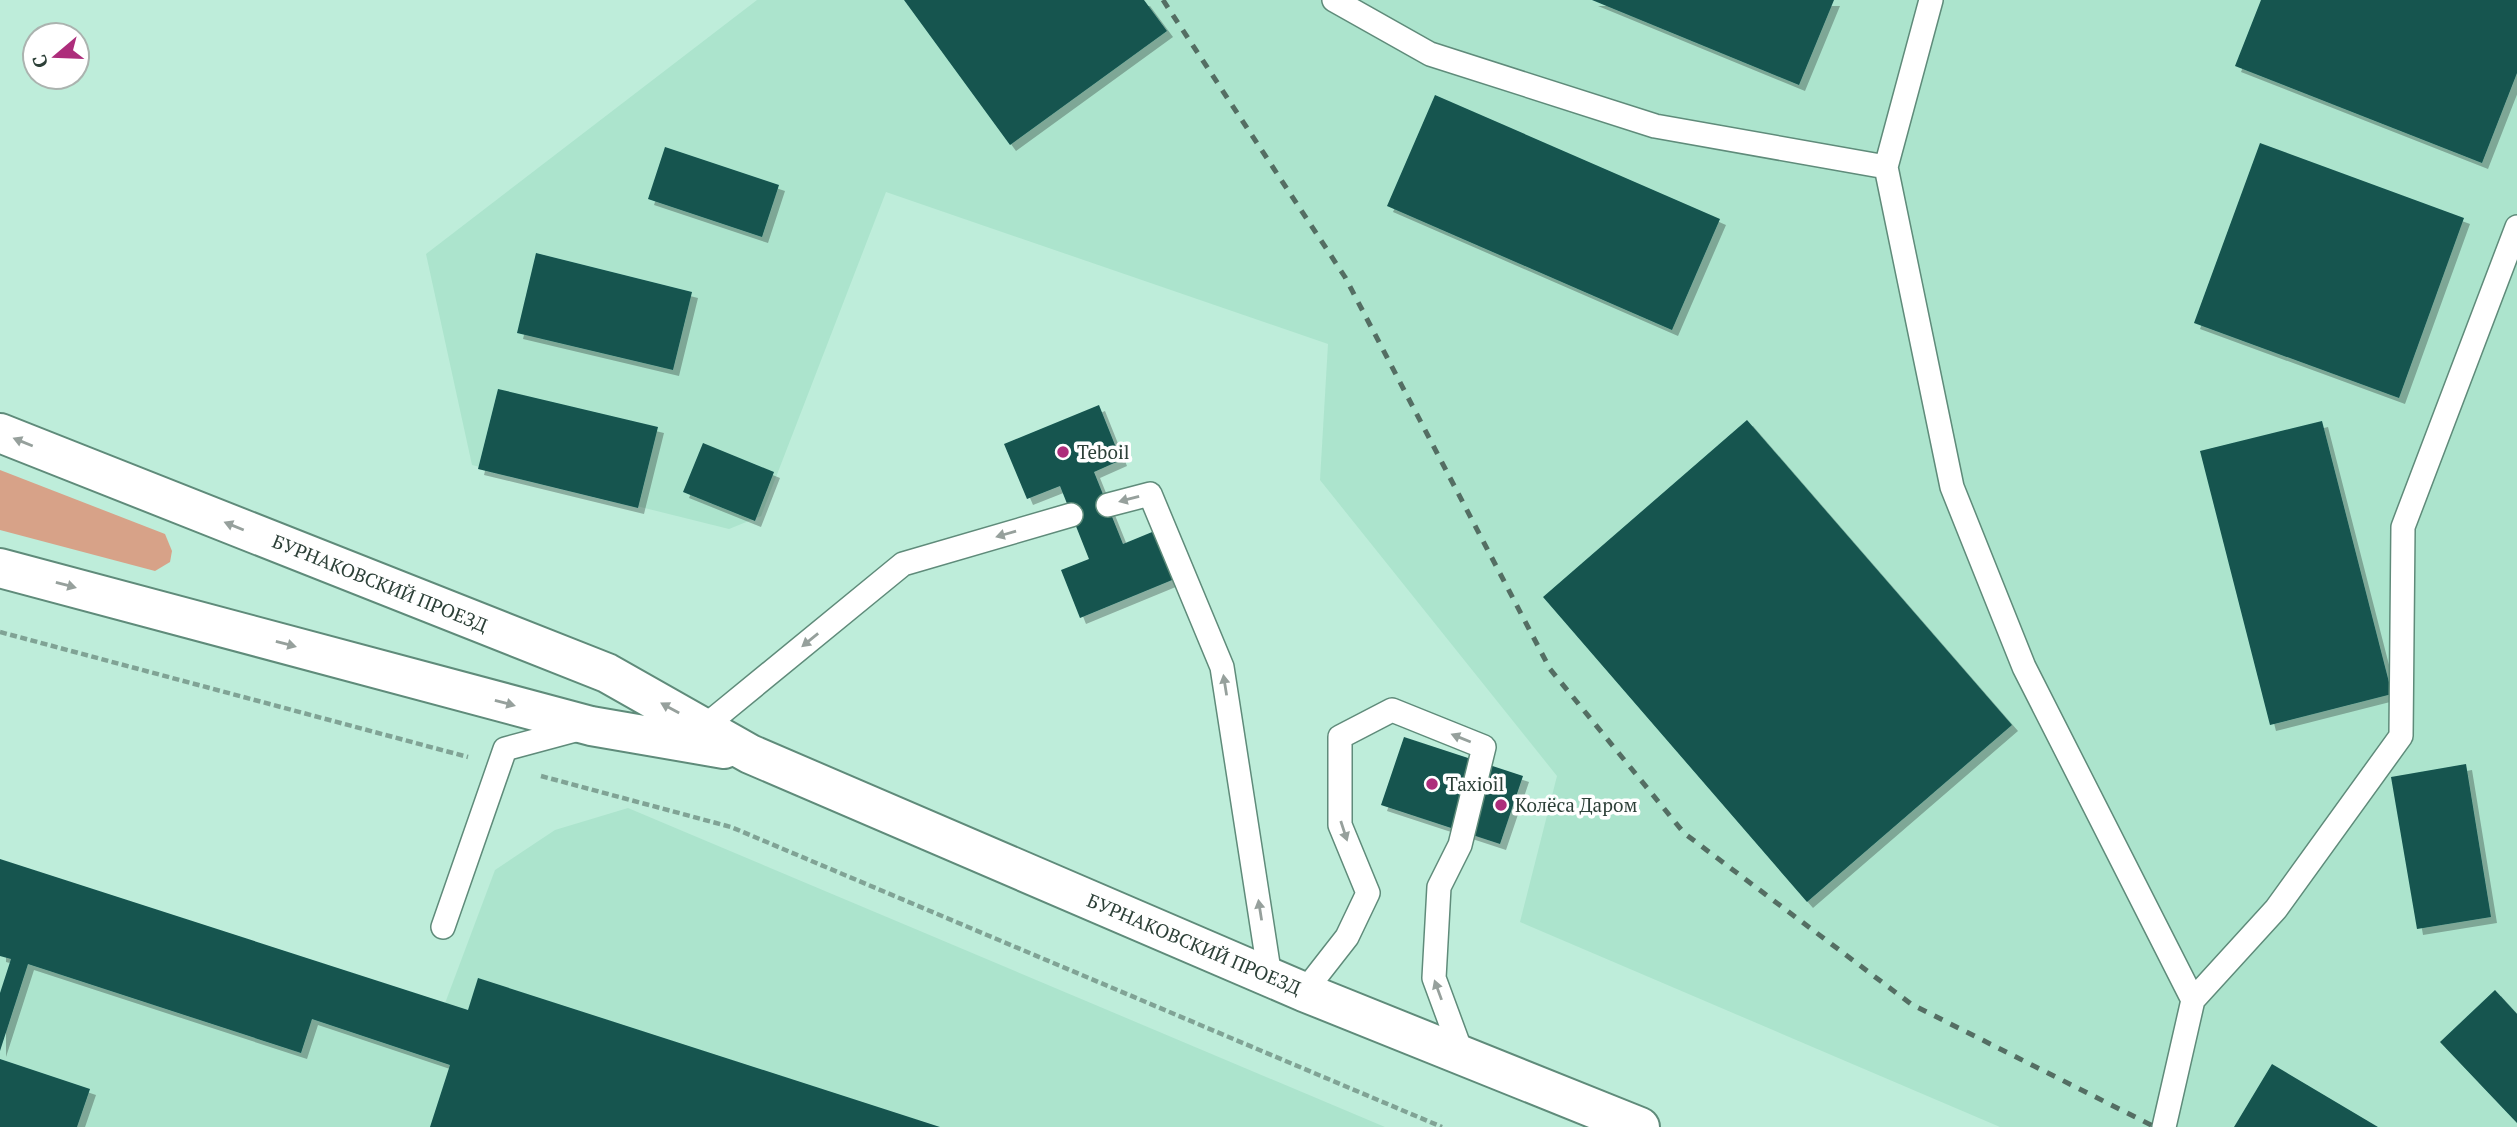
<svg xmlns="http://www.w3.org/2000/svg" width="2517" height="1127" viewBox="0 0 2517 1127" font-family="'PT Serif',serif">
  <style>
    .built { fill: #ace4cd }
    .green { fill: #d7a288 }
    .building { fill: #145550; filter: url(#shadow) }
    .lines { fill: none; stroke-linecap: round; stroke-linejoin: round }
    .service-casing { stroke: #5f8b7a; stroke-width: 26 }
    .primary-casing { stroke: #5f8b7a; stroke-width: 42 }
    .path { stroke: #80a395; stroke-width: 4.5; stroke-dasharray: 7 3.5; stroke-linecap: butt }
    .service { stroke: #fff; stroke-width: 23 }
    .primary { stroke: #fff; stroke-width: 38 }
    .rail { stroke: #546e63; stroke-width: 5; stroke-dasharray: 9 9; stroke-linecap: butt }
    .oneway { fill: #96a09c }
    .poi-dot { fill: #ad2d7b; stroke: #fff; stroke-width: 2.5 }
    .labels { text-anchor: middle; stroke-width: 7; stroke-linejoin: round; paint-order: stroke }
    .poi-label { font-size: 19px; fill: #2d4038; stroke: #fff; text-anchor: start }
    .street-label { font-size: 19px; fill: #2d4038; stroke: #fff }
  </style>
  <defs>
    <filter id="shadow"><feDropShadow dx="6" dy="6" stdDeviation="0" flood-color="#0004"/></filter>
  </defs>
  <rect width="100%" height="100%" fill="#beedda"/>
  <path class="built" d="M757 0H2517V1127H2000L1520 922 1557 776 1320 480 1328 344 886 192 761 516 729 529 472 465 426 254Z
    M628 808 1385 1127H0V871L441 1014 495 870 555 830Z"/>
  <path class="green" d="M0 470 165 534 172 551 170 562 155 571 0 530Z"/>
  <path class="building" d="M904 0H1144L1167 31 1010 145Z
    M1592 0H1834L1799 85Z
    M2261 0H2517V73L2482 163 2235 66Z
    M1435 95 1720 219 1672 330 1387 206Z
    M2260 143 2464 218 2399 398 2194 323Z
    M665 147 779 185 762 237 648 199Z
    M536 253 692 292 673 370 517 333Z
    M498 389 658 427 638 508 478 469Z
    M1099 405 1121 460 1094 472 1123 544 1157 530 1177 578 1080 618 1061 570 1089 559 1060 486 1027 499 1004 444Z
    M1747 420 2012 725 1807 902 1543 597Z
    M2322 421 2392 694 2270 725 2200 451Z
    M703 443 774 472 755 521 683 492Z
    M1404 737 1523 776 1500 844 1381 805Z
    M2466 764 2491 917 2417 929 2391 777Z
    M0 859 468 1010 478 978 940 1127H430L450 1065 312 1019 301 1053 28 964 0 1051V993L11 959 0 956Z
    M2495 990 2517 1014V1123L2440 1042Z
    M0 1059 90 1089 77 1127H0Z
    M2272 1064 2378 1127H2234Z"/>
  <g class="lines">
    <defs>
      <path id="service" d="M1334 0 1430 54 1655 126 1886 167
        M1931 0 1886 167 1952 487 2024 667 2193 1000 2164 1127
        M1108 505 1150 494 1222 667 1270 977
        M704 727 903 564 1071 515
        M443 927 505 749 583 728
        M1304 992 1347 937 1368 893 1340 825V737L1392 710 1484 747 1460 845 1439 887 1434 978 1462 1054
        M2193 1000 2276 909 2401 736 2403 527 2517 227"/>
      <path id="primary" d="M0 433 607 673 750 754 1304 992 1640 1127
        M0 568 591 726 724 749"/>
    </defs>
    <use href="#service" class="service-casing"/>
    <use href="#primary" class="primary-casing"/>
    <path class="path" d="M0 632 468 757
      M541 776 731 827 1442 1127"/>
    <use href="#service" class="service"/>
    <use href="#primary" class="primary"/>
    <path class="rail" d="M1163 0 1345 277 1550 669 1684 833 1911 1004 2155 1127"/>
  </g>
  <defs><path id="oneway-solid" d="M-6-.8H1V-3.2L6.5 0L1 3.2V.8H-6Z" transform="scale(1.75)"/></defs>
  <g class="oneway">
    <use href="#oneway-solid" transform="translate(23 442) rotate(-158)"/>
    <use href="#oneway-solid" transform="translate(1129 499) rotate(165)"/>
    <use href="#oneway-solid" transform="translate(234 526) rotate(-158)"/>
    <use href="#oneway-solid" transform="translate(1006 534) rotate(164)"/>
    <use href="#oneway-solid" transform="translate(66 585) rotate(15)"/>
    <use href="#oneway-solid" transform="translate(810 640) rotate(141)"/>
    <use href="#oneway-solid" transform="translate(286 644) rotate(15)"/>
    <use href="#oneway-solid" transform="translate(1225 685) rotate(-99)"/>
    <use href="#oneway-solid" transform="translate(505 703) rotate(15)"/>
    <use href="#oneway-solid" transform="translate(670 708) rotate(-151)"/>
    <use href="#oneway-solid" transform="translate(1461 738) rotate(-158)"/>
    <use href="#oneway-solid" transform="translate(1344 831) rotate(72)"/>
    <use href="#oneway-solid" transform="translate(1260 910) rotate(-99)"/>
    <use href="#oneway-solid" transform="translate(1438 990) rotate(-110)"/>
  </g>
  <g class="poi-dot">
    <circle cx="1063" cy="452" r="7"/>
    <circle cx="1432" cy="784" r="7"/>
    <circle cx="1501" cy="805" r="7"/>
  </g>
  <g class="labels">
    <g class="poi-label">
      <text x="1077" y="459">Teboil</text>
      <text x="1446" y="791">Taxioil</text>
      <text x="1515" y="812">Колёса Даром</text>
    </g>
    <g class="street-label">
      <text transform="translate(380 583) rotate(22)" y="7">БУРНАКОВСКИЙ ПРОЕЗД</text>
      <text transform="translate(1194 944) rotate(23)" y="7">БУРНАКОВСКИЙ ПРОЕЗД</text>
    </g>
  </g>
  <g transform="translate(56 56) rotate(251)"><circle r="33" fill="#ffffff" stroke="#abb3af" stroke-width="2"/>
  <path d="M0-5L12 26L0 18L-12 26Z" fill="#ad2d7b"/>
  <text y="-10" font-size="19" font-weight="bold" text-anchor="middle" fill="#2d4038">С</text>
  </g>
</svg>
